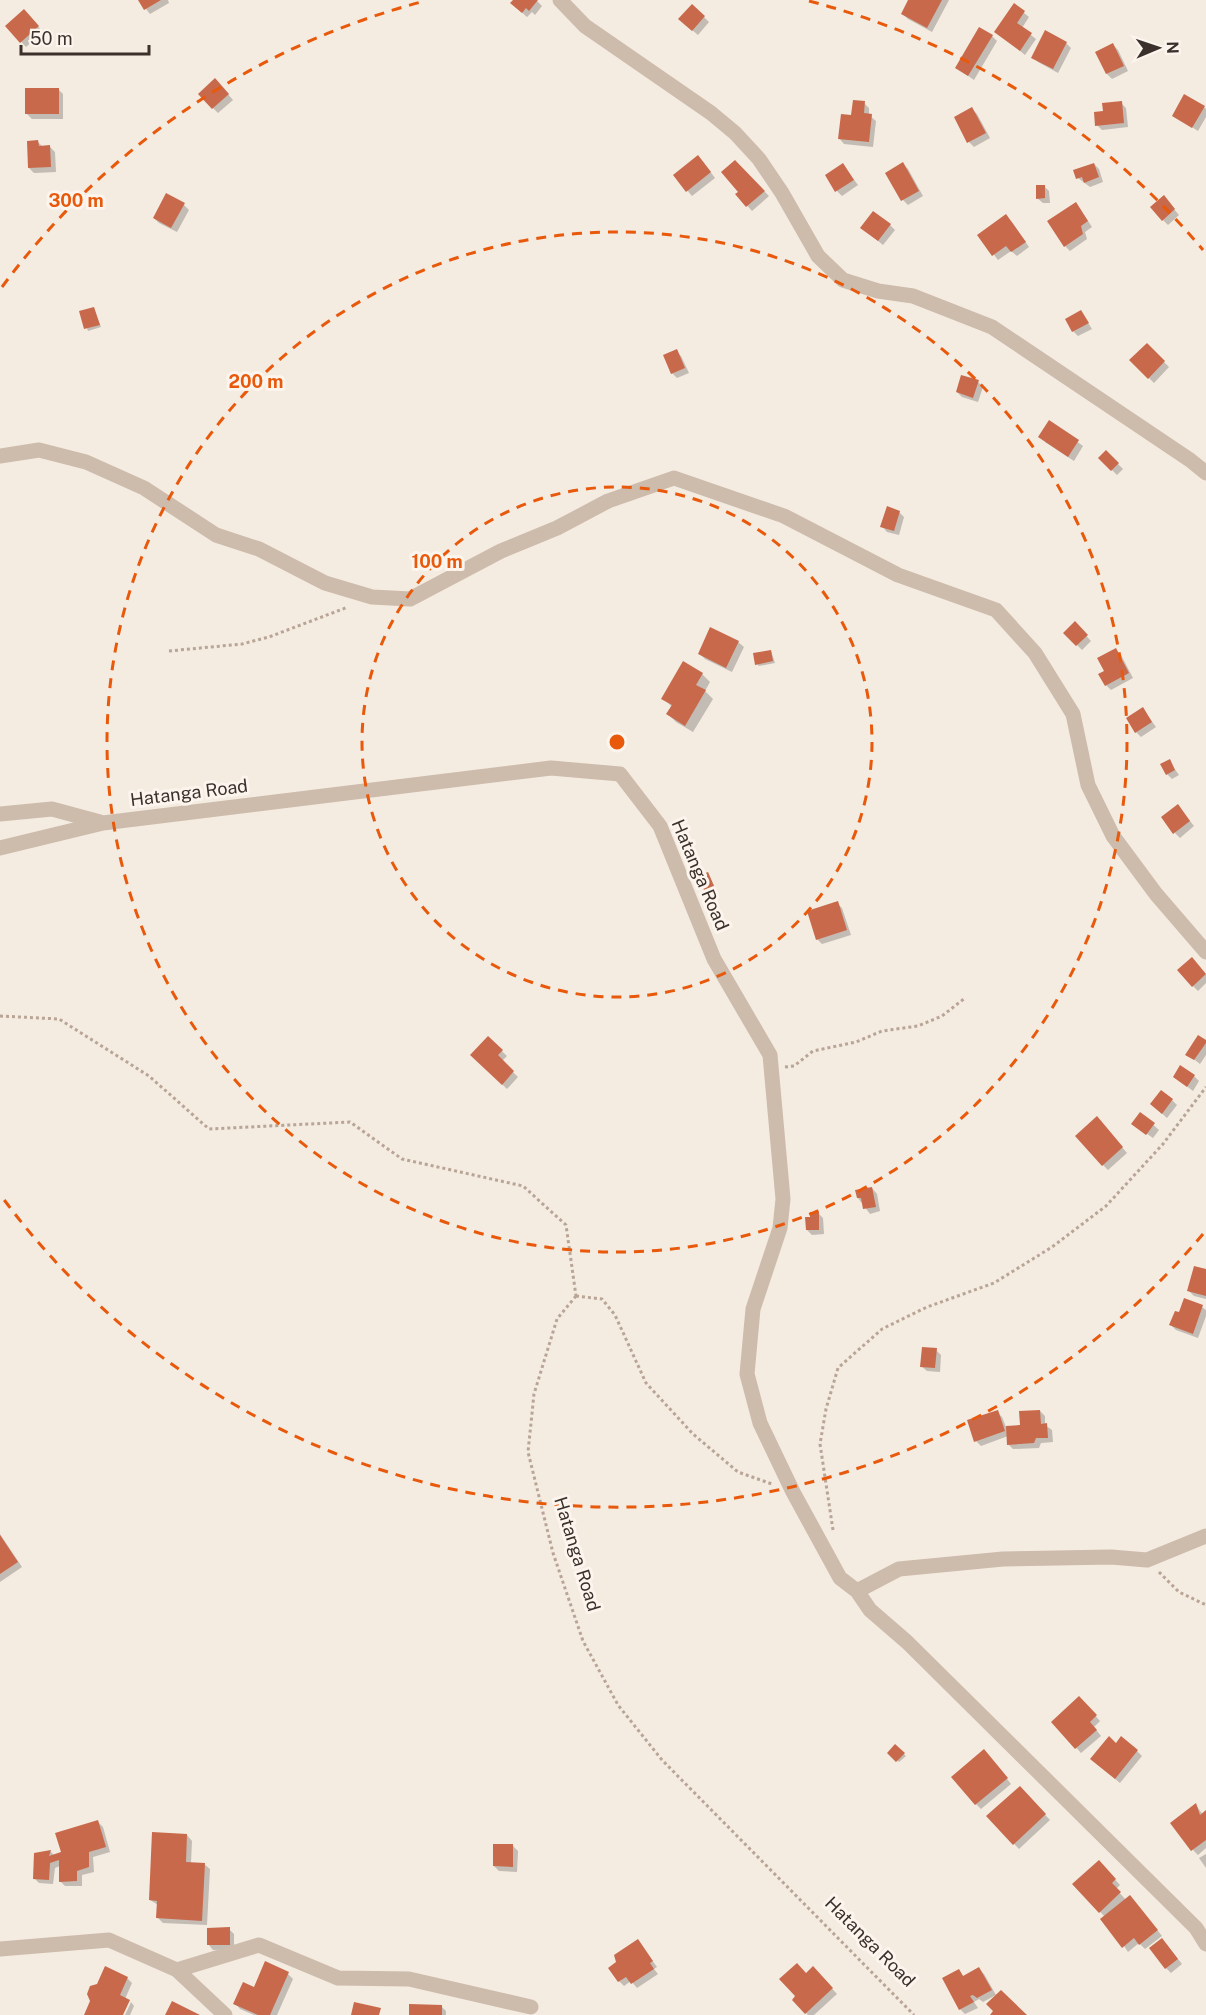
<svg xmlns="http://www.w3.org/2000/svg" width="1206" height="2015" viewBox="0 0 1206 2015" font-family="'Public Sans',sans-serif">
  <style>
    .shadow { fill: #0003 }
    .building { fill: #c8694b }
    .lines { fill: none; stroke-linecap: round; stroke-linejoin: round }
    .path { stroke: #b9a596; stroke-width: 3; stroke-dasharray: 3 3; stroke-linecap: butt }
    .minor { stroke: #cdbbac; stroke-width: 15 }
    .ring { fill: none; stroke: #e8590c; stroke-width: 3; stroke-dasharray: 10 8 }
    .labels { text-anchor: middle; stroke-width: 6; stroke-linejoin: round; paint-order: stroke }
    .street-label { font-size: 18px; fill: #3b302b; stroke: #fbf5ee }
    .centre { fill: #e8590c; stroke: #fbf5ee; stroke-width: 3 }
    .ring-label { font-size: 18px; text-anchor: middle; font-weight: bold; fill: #e8590c; stroke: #fbf5ee; stroke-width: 6; stroke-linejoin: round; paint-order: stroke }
  </style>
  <rect width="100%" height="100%" fill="#f4ebe1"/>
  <path class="shadow" d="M139 0H168L169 3 150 14Z
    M514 0H536L542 6 535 15 532 12 527 17 517 8Z
    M910 0H949L932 32 908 19 903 14Z
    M1014 5 1029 17 1022 28 1036 39 1025 55 996 32Z
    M29 16 43 32 26 47 7 26Z
    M704 17 709 22 698 35 685 24Z
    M992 36 997 41 974 80 957 68Z
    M1066 43 1071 48 1058 73 1038 62 1033 57Z
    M1113 45 1118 50 1128 71 1112 79 1107 74 1097 53Z
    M220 85 233 100 218 113 213 108Z
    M58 89 63 94V119H32L27 114Z
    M864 103 869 108V115L876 121 873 147 844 144 839 138 852 116Z
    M1121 103 1126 108 1128 127 1102 130 1097 125 1104 112Z
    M1204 107 1206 109V117L1198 131 1173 115Z
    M972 109 977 114 990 138 974 147 969 142Z
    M38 142 43 147H50L55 152 56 172 34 173 29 168Z
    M703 162 715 178 692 196 675 176Z
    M735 162 769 196 752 211 737 194 740 192Z
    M903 164 908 169 923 196 908 205 903 200 887 173Z
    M1094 164 1099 169 1103 182 1090 187 1078 178Z
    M843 165 858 185 842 196 837 191Z
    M1044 186 1049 191 1050 203H1043L1037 198Z
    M1168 202 1179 215 1168 225 1163 220Z
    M184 205 189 210 177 232 159 223 154 218Z
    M1080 209 1092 227 1085 232 1087 239 1070 251 1065 246Z
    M1011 221 1029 247 1017 256 1011 251 998 260 979 235Z
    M890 225 895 230 883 245 867 232Z
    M94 309 101 327 88 331 81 312Z
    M1081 312 1092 329 1078 336 1073 331Z
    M1147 345 1169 367 1154 383 1131 360Z
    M676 351 681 356 689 373 677 378 672 373Z
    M978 382 983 387 978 402 962 397 957 392Z
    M1050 422 1083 446 1074 461 1045 442Z
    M1106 452 1123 469 1117 475 1100 458Z
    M899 512 904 517 899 535 887 532 882 526Z
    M1075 624 1091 641 1082 650 1065 633Z
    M738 642 744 647 732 672 705 659 700 654Z
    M1116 650 1121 655 1133 678 1111 690 1106 685V672Z
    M771 651 775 663 759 666 757 664Z
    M683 663 702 674 710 682 705 691 713 699 693 732 676 722 668 714 671 706 663 698Z
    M1143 709 1156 727 1141 737 1136 732Z
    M1169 761 1179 775 1172 779 1167 774Z
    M1182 811 1194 826 1180 838 1175 833Z
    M708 873 715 888 707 891 705 889Z
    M837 903 842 908 851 935 822 944 817 939Z
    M1197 964 1206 975V983L1198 991 1193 986Z
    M488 1038 507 1056 502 1061 518 1077 507 1089 472 1055Z
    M1206 1042V1055L1200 1064 1187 1054Z
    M1194 1076 1199 1081 1193 1091 1175 1077Z
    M1172 1100 1177 1105 1167 1118 1157 1109Z
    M1141 1114 1159 1130 1153 1138 1136 1126Z
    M1102 1124 1127 1153 1108 1170 1103 1165Z
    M872 1188 877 1194 880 1211 870 1214 858 1198Z
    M818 1213 823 1218 824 1234 812 1235 807 1230Z
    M1206 1271V1299L1194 1296 1189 1291Z
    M1202 1307 1206 1310V1316L1198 1338 1176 1330 1171 1325 1180 1314Z
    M936 1350 941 1355 940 1372 927 1371 921 1366Z
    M1040 1411 1045 1416V1425L1052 1430 1053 1442 1041 1443 1039 1448 1013 1449 1008 1444V1436L981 1446 976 1441 997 1412 1002 1417 1006 1427 1021 1426Z
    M0 1534 22 1567 0 1582Z
    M1084 1703 1100 1721 1094 1727 1101 1736 1081 1753 1053 1722Z
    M1117 1745 1137 1751 1142 1756 1120 1783 1097 1764Z
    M895 1746 906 1756 899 1762 889 1753Z
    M989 1756 1011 1784 981 1809 976 1804Z
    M1020 1788 1050 1820 1019 1849 988 1816Z
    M1196 1805 1203 1815 1206 1812V1848L1198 1855 1193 1850Z
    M97 1821 103 1827 110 1852 93 1857 94 1872 82 1875V1886H65L60 1881V1866L55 1868 53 1884 39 1883 34 1878 50 1851 55 1856 63 1853Z
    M187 1835 192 1841 191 1863 204 1864 210 1869 207 1925 163 1923 158 1918V1905L150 1900Z
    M513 1846 518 1851 517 1872 499 1871 494 1866Z
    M1206 1854V1868L1199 1858Z
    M1099 1862 1120 1885 1116 1889 1126 1900 1135 1902 1162 1936 1145 1949 1139 1943 1128 1952 1105 1917 1074 1884Z
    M229 1929 234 1934V1949L213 1950 208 1944Z
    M638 1941 657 1967 654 1969 658 1974 637 1988 631 1981 624 1986 619 1981Z
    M1167 1945 1182 1964 1171 1973 1166 1968Z
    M813 1968 837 1994 814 2015H808L794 2000 806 1974Z
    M979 1969 984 1974 996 1995 983 2002 979 1999 974 2002 978 2008 965 2014 960 2009 959 1971 964 1977Z
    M288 1974 293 1979 277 2015H254L240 2009 235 2003 255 1989Z
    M127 1978 132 1983 125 1999 121 2015H86Z
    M131 2002 134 2006 130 2015H125Z
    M441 2006 446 2011V2015H410Z"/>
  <path class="building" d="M138 0H161L144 10Z
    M513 0H538L529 11 526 8 522 13 510 3Z
    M908 0H942L927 28 901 14Z
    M1014 3 1025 11 1017 23 1032 33 1020 51 994 32Z
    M692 4 705 16 692 31 678 19Z
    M24 9 39 26 20 43 5 26Z
    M979 27 993 35 968 76 955 68Z
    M1045 30 1067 42 1053 69 1031 58Z
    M1113 43 1124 66 1106 74 1095 52Z
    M215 78 229 94 212 109 198 94Z
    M25 88H59V114H25Z
    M1184 94 1205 106 1192 128 1172 116Z
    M853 100 865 101 864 113 872 114 869 142 838 139 841 114 851 115Z
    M1122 101 1124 123 1095 126 1094 112 1103 111 1102 103Z
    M972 107 986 133 967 143 954 117Z
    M38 140 39 146 50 145 51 167 28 168 27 141Z
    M698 155 711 172 686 192 673 175Z
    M735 160 765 191 746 207 735 194 738 192 721 172Z
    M903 162 919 191 901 201 885 173Z
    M843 163 854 180 835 192 825 175Z
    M1094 163 1099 177 1084 183 1082 177 1076 179 1073 170Z
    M1036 185H1045V198L1036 199Z
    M166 193 185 203 171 228 153 218Z
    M1164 195 1175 209 1162 221 1150 207Z
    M1076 202 1088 221 1081 226 1083 234 1064 247 1047 221Z
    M873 211 891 224 878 241 860 228Z
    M1006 214 1026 242 1011 252 1006 246 992 256 977 235Z
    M94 307 100 325 84 329 79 311Z
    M1081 310 1089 323 1072 332 1065 319Z
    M1147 343 1165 361 1148 379 1129 360Z
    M677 349 685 368 671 374 663 355Z
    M961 375 979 380 973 398 956 392Z
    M1049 420 1079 440 1068 457 1038 437Z
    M1106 450 1119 463 1111 471 1098 458Z
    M887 506 900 511 894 531 880 527Z
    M1075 621 1088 635 1076 646 1063 633Z
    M710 627 739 641 726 668 698 654Z
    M1116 648 1129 673 1105 686 1098 674 1104 671 1097 658Z
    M771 650 773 661 755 665 753 653Z
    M683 661 703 673 696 685 706 690 685 726 666 714 672 705 661 699Z
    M1143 707 1152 722 1135 733 1126 718Z
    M1170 759 1175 770 1166 775 1160 764Z
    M1178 804 1190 821 1173 834 1161 817Z
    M708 872 714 886 704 890 698 876Z
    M838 901 847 930 816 940 807 911Z
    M1192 957 1206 974 1192 987 1177 970Z
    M1198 1035 1206 1040V1043L1194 1060 1185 1055Z
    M488 1036 503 1050 498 1055 514 1071 502 1085 470 1055Z
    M1180 1065 1195 1075 1187 1087 1173 1077Z
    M1161 1090 1173 1099 1162 1114 1150 1104Z
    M1140 1112 1155 1123 1146 1135 1131 1124Z
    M1097 1116 1123 1147 1102 1166 1075 1136Z
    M872 1187 876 1207 863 1209 861 1198H857L855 1190Z
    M810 1212H819V1230H806L805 1217H810Z
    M1194 1266 1206 1269V1296L1187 1291Z
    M1184 1298 1203 1305 1193 1334 1169 1325 1175 1311 1179 1312Z
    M922 1347 937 1348 935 1368 920 1367Z
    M998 1410 1005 1431 974 1442 967 1420Z
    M1040 1410 1041 1424 1047 1423 1048 1438H1036L1034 1443 1007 1445 1006 1426 1020 1425 1019 1411Z
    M0 1535 18 1562 0 1574Z
    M1079 1696 1097 1715 1090 1722 1097 1730 1075 1749 1051 1722Z
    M1109 1736 1116 1743 1121 1736 1138 1750 1115 1779 1090 1759Z
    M895 1744 905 1753 896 1762 887 1753Z
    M984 1749 1008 1778 975 1805 951 1777Z
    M1020 1786 1046 1814 1013 1845 986 1816Z
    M1196 1803 1200 1815 1206 1810V1840L1191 1851 1170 1823Z
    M98 1820 106 1847 89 1852V1867L77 1871V1881L59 1882V1860L50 1863 49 1880 33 1879 34 1853 51 1850 49 1856 61 1852 55 1833Z
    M152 1832 187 1834 186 1862 205 1863 202 1921 156 1918 157 1901 149 1900Z
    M493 1844H513V1867L493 1866Z
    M1099 1860 1116 1879 1112 1883 1121 1892 1099 1913 1072 1884Z
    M1130 1895 1158 1930 1139 1945 1134 1938 1122 1948 1100 1919Z
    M230 1927V1945H207V1928Z
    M1162 1938 1178 1959 1165 1969 1149 1948Z
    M638 1939 653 1961 650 1963 654 1969 631 1984 626 1977 618 1982 608 1968 616 1962 614 1955Z
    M265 1961 289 1972 270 2015H258L233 2004 243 1982 254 1987Z
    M797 1963 806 1973 813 1966 833 1988 805 2014 792 2000 795 1996 779 1979Z
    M105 1966 128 1977 120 1995 130 2000 123 2015H84L90 2001 87 1994 90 1986 97 1984Z
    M979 1967 992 1990 977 1998 973 1995 970 1996 974 2002 959 2010 942 1978 959 1969 963 1976Z
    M1001 1990 1027 2015H990L993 2011 986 2004Z
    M172 2001 200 2015H165Z
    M354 2002 381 2008 379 2015H351Z
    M409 2004 442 2005V2015H409Z"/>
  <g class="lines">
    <path class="path" d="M169 651 242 644 269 637 348 607
      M0 1016 59 1019 149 1076 209 1129 350 1122 402 1159 523 1186 566 1225 576 1296
      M785 1067 794 1066 813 1051 856 1042 882 1031 918 1026 942 1016 965 998
      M576 1296 557 1319 534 1394 528 1452 553 1553 583 1641 618 1705 662 1760 914 2015
      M576 1296 602 1299 615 1315 646 1383 693 1434 738 1472 772 1484
      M833 1530 820 1444 826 1409 838 1368 882 1329 927 1307 994 1283 1052 1247 1106 1206 1163 1144 1206 1087
      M1159 1572 1179 1592 1206 1605"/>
    <path class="minor" d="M560 0 585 26 711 113 735 133 759 159 782 193 818 256 843 280 878 291 913 296 992 327 1190 460 1206 473
      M0 456 39 450 86 462 144 488 216 535 259 549 325 583 372 597 410 599 501 551 557 528 608 501 674 478 784 516 898 575 996 610 1035 653 1073 714 1088 785 1113 836 1156 894 1206 952
      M0 814 52 809 100 822
      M0 848 103 823 551 768 620 774 660 826 714 959 770 1055 783 1199 780 1228 753 1309 747 1374 760 1423 793 1492 840 1578 857 1591 870 1610 907 1642 1196 1928 1206 1944
      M857 1591 899 1569 1003 1559 1111 1557 1147 1560 1206 1536
      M0 1949 109 1940 177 1970 225 2015
      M177 1970 259 1945 338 1978 409 1979 531 2007"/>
  </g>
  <g class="ring">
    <circle cx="617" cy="742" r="255"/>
    <circle cx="617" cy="742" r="510"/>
    <path d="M1203 1234A765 765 0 0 1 2 1197M2 287A765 765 0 0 1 425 1M809 1A765 765 0 0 1 1203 250"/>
  </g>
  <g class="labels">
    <g class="street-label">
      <text transform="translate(189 793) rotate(-7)" y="6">Hatanga Road</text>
      <text transform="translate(700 875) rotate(67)" y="6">Hatanga Road</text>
      <text transform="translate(577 1554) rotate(73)" y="6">Hatanga Road</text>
      <text transform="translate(870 1942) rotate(45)" y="6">Hatanga Road</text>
    </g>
  </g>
  <circle cx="617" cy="742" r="9" class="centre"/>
  <g class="ring-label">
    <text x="76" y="207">300 m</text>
    <text x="256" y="388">200 m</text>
    <text x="437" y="568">100 m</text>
  </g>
  <g transform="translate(1158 48) rotate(88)" stroke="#fbf5ee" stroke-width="4.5" paint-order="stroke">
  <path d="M0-4.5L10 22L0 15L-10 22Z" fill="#3b302b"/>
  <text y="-9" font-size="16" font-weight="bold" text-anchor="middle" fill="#3b302b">N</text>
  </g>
  <path d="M21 45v9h128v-9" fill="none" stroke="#3b302b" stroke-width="3"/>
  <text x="30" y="45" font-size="18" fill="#3b302b" stroke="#fbf5ee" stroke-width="4.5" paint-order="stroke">50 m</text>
</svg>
